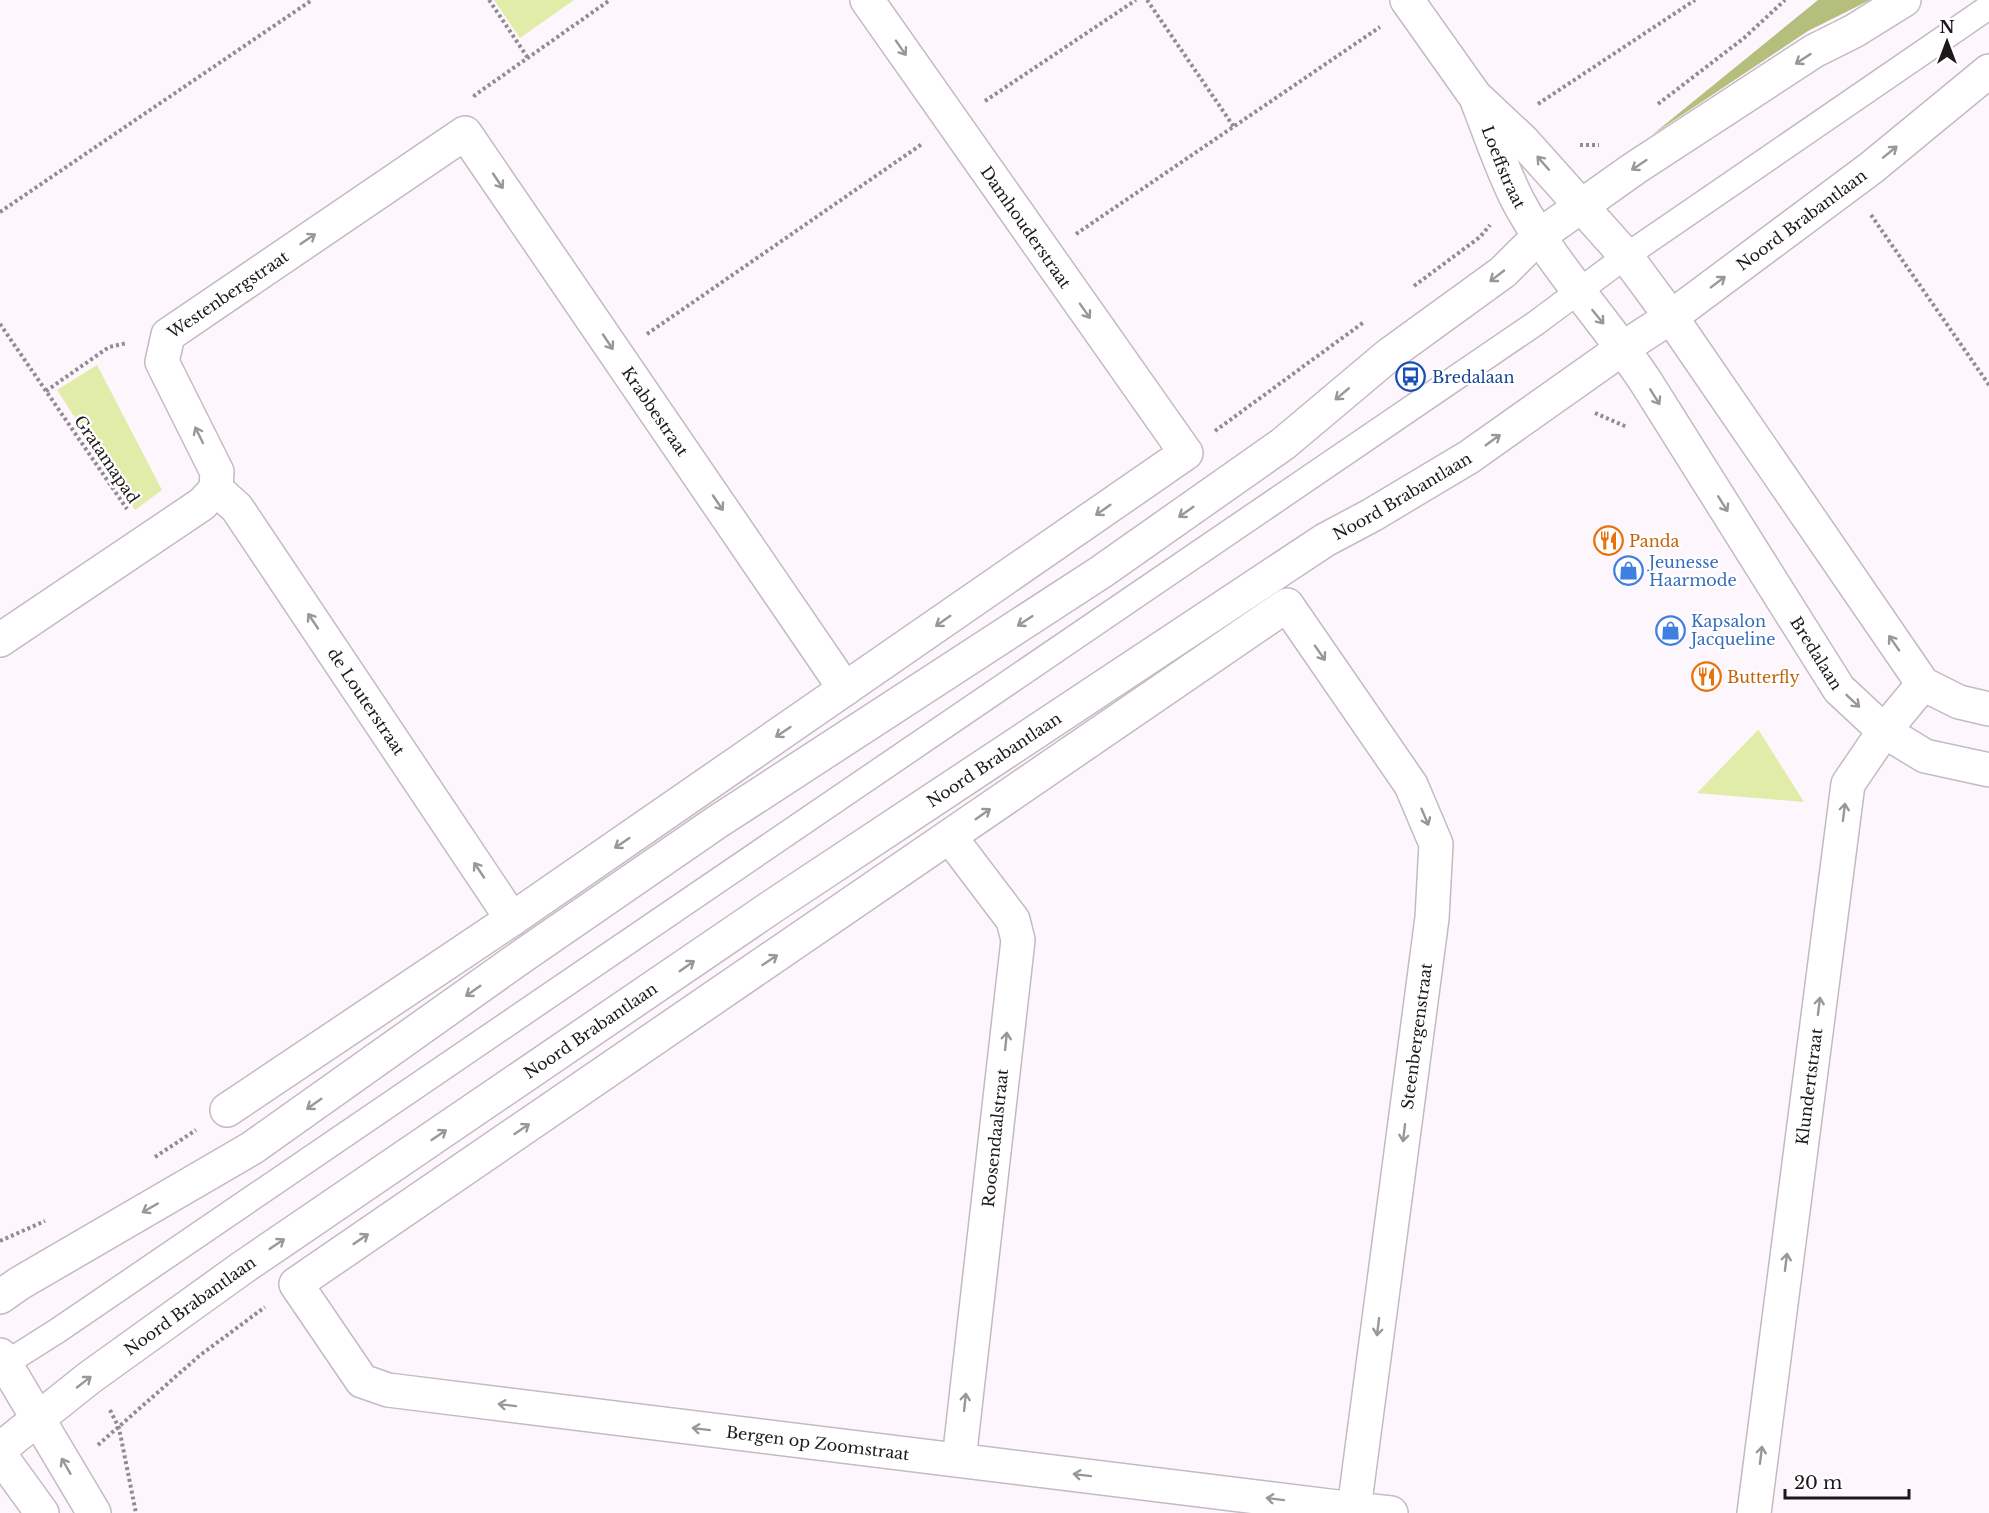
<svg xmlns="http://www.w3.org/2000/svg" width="1989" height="1513" viewBox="0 0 1989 1513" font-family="'Libre Baskerville',serif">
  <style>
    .green { fill: #e1eca9 }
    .forest { fill: #b4bf7e }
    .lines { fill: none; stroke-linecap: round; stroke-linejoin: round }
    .service-casing { stroke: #c5b9c4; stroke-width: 27 }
    .minor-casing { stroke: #c5b9c4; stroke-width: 36 }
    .tertiary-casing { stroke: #c5b9c4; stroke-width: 36 }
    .secondary-casing { stroke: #c5b9c4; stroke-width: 36 }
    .path { stroke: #928b91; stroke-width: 4; stroke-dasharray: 3 3; stroke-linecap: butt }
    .service { stroke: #fff; stroke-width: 24 }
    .minor { stroke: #fff; stroke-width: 33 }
    .tertiary { stroke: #fff; stroke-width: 33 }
    .secondary { stroke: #fff; stroke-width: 33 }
    .oneway { stroke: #999799 }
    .labels { text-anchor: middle; stroke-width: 4.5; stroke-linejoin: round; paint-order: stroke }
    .street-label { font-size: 16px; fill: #1d181c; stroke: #fff }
    .transit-label { font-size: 16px; fill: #164399; stroke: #fff; text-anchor: start }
    .food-label { font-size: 16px; fill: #c56008; stroke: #fff; text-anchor: start }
    .shop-label { font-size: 16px; fill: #366cbe; stroke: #fff; text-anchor: start }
  </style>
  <rect width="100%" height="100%" fill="#fef6fd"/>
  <path class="green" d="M494 0H574L520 38Z
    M97 365 162 490 135 510 57 390Z
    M1758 729 1804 802 1697 793 1758 730Z"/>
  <path class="forest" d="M1818 0H1870L1808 31 1652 135Z"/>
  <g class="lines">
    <defs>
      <path id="service" d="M0 1367 57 1331 1536 323 1626 256 1989 7"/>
      <g id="minor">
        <path id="s1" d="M216 489 237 508 512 919"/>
        <path id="s2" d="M0 640 202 504 216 489 217 472 162 362 168 335 465 133 845 689"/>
        <path d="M950 837 1013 920 1018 940 959 1460"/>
        <path d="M227 1110 512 919 1186 453 867 0"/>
        <path id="s3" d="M1354 1509 1432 918 1436 844 1411 785 1287 605 296 1284 362 1381 388 1390 1354 1509 1391 1513"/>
        <path id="s4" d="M1754 1513 1848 784 1884 731 1923 684"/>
      </g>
      <g id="tertiary">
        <path d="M1407 0 1475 96 1523 141 1626 256 1671 317 1923 684 1959 702 1989 709"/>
        <path id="s5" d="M1478 103C1491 136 1502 170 1518 201 1553 266 1605 320 1646 382L1839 689 1884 731 1925 756 1989 770"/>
        <path d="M0 1355 94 1513"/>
        <path d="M0 1455 42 1513"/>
      </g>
      <g id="secondary">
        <path d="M0 1297 20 1283 252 1148 521 957 717 822 1101 572 1283 444 1390 354 1503 272 1539 236 1635 168 1814 51 1854 31 1904 0"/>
        <path id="s6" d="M0 1449 89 1378 242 1268 773 906 1325 540 1372 515 1469 457 1623 348 1671 317 1871 168 1989 71"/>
      </g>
    </defs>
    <use href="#service" class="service-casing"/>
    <use href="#minor" class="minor-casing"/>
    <use href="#tertiary" class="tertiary-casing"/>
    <use href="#secondary" class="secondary-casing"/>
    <path class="path" d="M489 0 528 58
      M1147 0 1234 127
      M474 97 475 95 610 0
      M985 101 1136 0
      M1538 104 1695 0
      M1658 104 1744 38 1785 0
      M1580 145H1599
      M0 212 312 0
      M1871 215 1989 385
      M1076 234 1380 27
      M1414 286 1480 237 1490 225
      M0 324 127 509
      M647 334 922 144
      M46 391 109 347 127 343
      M1595 413 1627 427
      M1215 431 1364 322
      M155 1157 196 1130
      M0 1241 45 1221
      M110 1410 119 1428 136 1513
      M98 1445 199 1356 265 1307"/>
    <use href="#service" class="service"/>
    <use href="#minor" class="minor"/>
    <use href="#tertiary" class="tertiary"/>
    <use href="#secondary" class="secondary"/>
  </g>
  <defs><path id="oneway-shaft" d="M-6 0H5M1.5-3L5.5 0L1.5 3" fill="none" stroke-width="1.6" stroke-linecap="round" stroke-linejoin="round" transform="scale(1.5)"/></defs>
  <g class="oneway">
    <use href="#oneway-shaft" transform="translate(901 48) rotate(55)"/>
    <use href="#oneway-shaft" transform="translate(1803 59) rotate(147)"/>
    <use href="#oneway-shaft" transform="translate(1890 152) rotate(-39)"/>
    <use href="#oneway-shaft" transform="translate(1543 163) rotate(-131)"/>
    <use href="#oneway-shaft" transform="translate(1639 165) rotate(146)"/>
    <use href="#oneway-shaft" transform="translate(498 181) rotate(56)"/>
    <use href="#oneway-shaft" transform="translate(308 239) rotate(-34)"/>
    <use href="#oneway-shaft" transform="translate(1497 276) rotate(142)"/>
    <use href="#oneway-shaft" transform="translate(1718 282) rotate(-37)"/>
    <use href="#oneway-shaft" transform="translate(1085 311) rotate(55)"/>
    <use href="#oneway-shaft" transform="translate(1598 317) rotate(51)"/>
    <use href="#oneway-shaft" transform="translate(608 342) rotate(56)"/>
    <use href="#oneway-shaft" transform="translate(1342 394) rotate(140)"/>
    <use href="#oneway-shaft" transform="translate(1655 397) rotate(58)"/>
    <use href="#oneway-shaft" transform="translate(199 435) rotate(-116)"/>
    <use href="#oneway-shaft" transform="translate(1493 440) rotate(-36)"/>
    <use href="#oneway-shaft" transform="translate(718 503) rotate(56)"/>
    <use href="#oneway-shaft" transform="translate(1723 504) rotate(58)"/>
    <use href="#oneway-shaft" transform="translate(1103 510) rotate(145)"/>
    <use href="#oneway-shaft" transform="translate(1186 512) rotate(145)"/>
    <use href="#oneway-shaft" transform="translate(313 621) rotate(-124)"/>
    <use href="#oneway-shaft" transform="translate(943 621) rotate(145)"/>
    <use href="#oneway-shaft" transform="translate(1025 621) rotate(147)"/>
    <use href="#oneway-shaft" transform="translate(1894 643) rotate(-125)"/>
    <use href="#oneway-shaft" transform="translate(1320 653) rotate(55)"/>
    <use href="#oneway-shaft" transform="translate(1853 701) rotate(43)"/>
    <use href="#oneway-shaft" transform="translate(783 732) rotate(146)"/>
    <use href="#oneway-shaft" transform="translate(1844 812) rotate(-83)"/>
    <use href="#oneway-shaft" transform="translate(983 814) rotate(-35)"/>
    <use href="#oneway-shaft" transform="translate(1425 817) rotate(67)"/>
    <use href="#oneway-shaft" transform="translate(622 843) rotate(146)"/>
    <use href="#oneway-shaft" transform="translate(479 870) rotate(-124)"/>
    <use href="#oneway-shaft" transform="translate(770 960) rotate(-34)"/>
    <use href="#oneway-shaft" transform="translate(687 966) rotate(-35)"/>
    <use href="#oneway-shaft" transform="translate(473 991) rotate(145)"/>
    <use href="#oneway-shaft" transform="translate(1819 1006) rotate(-83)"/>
    <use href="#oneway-shaft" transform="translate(1006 1041) rotate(-84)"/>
    <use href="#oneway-shaft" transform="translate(314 1104) rotate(145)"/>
    <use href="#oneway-shaft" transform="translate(522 1129) rotate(-34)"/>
    <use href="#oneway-shaft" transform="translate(1404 1133) rotate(97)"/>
    <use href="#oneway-shaft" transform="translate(439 1135) rotate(-34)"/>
    <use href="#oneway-shaft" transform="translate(150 1208) rotate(150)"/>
    <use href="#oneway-shaft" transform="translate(361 1239) rotate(-34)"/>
    <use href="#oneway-shaft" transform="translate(277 1244) rotate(-34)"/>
    <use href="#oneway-shaft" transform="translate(1786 1262) rotate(-83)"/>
    <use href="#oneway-shaft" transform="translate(1378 1327) rotate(97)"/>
    <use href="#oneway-shaft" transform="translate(84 1382) rotate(-38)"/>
    <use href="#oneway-shaft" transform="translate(965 1402) rotate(-84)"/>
    <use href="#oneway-shaft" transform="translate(507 1405) rotate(-173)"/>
    <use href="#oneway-shaft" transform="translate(701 1429) rotate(-173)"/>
    <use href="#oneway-shaft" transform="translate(1761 1455) rotate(-83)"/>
    <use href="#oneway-shaft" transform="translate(66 1466) rotate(-120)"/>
    <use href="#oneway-shaft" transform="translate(1082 1475) rotate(-173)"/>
    <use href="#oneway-shaft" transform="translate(1275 1499) rotate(-173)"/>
  </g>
  <defs>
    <symbol id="bus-ring" viewBox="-11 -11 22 22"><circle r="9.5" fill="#fff" stroke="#1a4fb4" stroke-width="1.5"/><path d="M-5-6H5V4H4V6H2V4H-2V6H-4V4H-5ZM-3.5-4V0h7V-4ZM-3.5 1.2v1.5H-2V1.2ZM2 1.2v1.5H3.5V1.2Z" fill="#1a4fb4"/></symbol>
    <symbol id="restaurant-ring" viewBox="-11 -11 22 22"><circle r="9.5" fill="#fff" stroke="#e8710a" stroke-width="1.5"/><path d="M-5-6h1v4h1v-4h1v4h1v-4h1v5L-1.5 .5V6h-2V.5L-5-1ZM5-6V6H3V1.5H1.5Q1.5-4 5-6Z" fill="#e8710a"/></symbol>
    <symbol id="shop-ring" viewBox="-11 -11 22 22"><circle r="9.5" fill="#fff" stroke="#3f7fe0" stroke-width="1.5"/><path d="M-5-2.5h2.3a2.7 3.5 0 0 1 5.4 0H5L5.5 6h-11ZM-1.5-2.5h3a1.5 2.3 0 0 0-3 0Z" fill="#3f7fe0"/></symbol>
  </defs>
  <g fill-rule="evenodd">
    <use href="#bus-ring" x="1394" y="360" width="33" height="33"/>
    <use href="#restaurant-ring" x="1592" y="524" width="33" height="33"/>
    <use href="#shop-ring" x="1612" y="554" width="33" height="33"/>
    <use href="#shop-ring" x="1654" y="614" width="33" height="33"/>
    <use href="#restaurant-ring" x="1690" y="660" width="33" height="33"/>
  </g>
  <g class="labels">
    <g class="street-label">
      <text dy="6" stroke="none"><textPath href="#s5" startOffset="69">Loeffstraat</textPath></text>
      <text dy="6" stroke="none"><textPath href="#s6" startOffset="2182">Noord Brabantlaan</textPath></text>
      <text transform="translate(1026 227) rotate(55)" y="6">Damhouderstraat</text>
      <text dy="6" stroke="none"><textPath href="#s2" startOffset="504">Westenbergstraat</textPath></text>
      <text dy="6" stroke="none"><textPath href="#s2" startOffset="1128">Krabbestraat</textPath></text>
      <text transform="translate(107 459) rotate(56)" y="6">Gratamapad</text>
      <text dy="6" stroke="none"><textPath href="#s6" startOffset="1696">Noord Brabantlaan</textPath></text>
      <text dy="6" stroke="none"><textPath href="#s5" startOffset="648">Bredalaan</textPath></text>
      <text dy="6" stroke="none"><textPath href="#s1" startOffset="261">de Louterstraat</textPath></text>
      <text dy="6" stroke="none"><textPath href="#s6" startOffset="1210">Noord Brabantlaan</textPath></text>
      <text dy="6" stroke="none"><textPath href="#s6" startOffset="724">Noord Brabantlaan</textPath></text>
      <text dy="6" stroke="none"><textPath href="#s3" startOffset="477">Steenbergenstraat</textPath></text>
      <text dy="6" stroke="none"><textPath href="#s4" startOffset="430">Klundertstraat</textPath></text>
      <text transform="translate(995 1138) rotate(-84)" y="6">Roosendaalstraat</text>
      <text dy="6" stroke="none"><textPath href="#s6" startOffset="238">Noord Brabantlaan</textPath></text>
      <text dy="6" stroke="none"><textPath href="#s3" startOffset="2732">Bergen op Zoomstraat</textPath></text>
    </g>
    <g class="transit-label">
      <text x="1432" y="383">Bredalaan</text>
    </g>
    <g class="food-label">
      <text x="1629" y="547">Panda</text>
      <text x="1727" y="683">Butterfly</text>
    </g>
    <g class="shop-label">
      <text x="1649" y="568">Jeunesse<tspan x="1649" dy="18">Haarmode</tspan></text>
      <text x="1691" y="627">Kapsalon<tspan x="1691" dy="18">Jacqueline</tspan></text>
    </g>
  </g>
  <g transform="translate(1947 42)" stroke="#ffffff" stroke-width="4.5" paint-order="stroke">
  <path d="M0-4.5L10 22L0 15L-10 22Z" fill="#1d181c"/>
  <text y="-9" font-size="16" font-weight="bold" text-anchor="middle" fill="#1d181c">N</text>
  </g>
  <path d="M1785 1489v9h124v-9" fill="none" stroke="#1d181c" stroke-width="3"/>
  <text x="1794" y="1489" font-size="18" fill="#1d181c" stroke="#ffffff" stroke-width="4.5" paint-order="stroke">20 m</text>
</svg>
